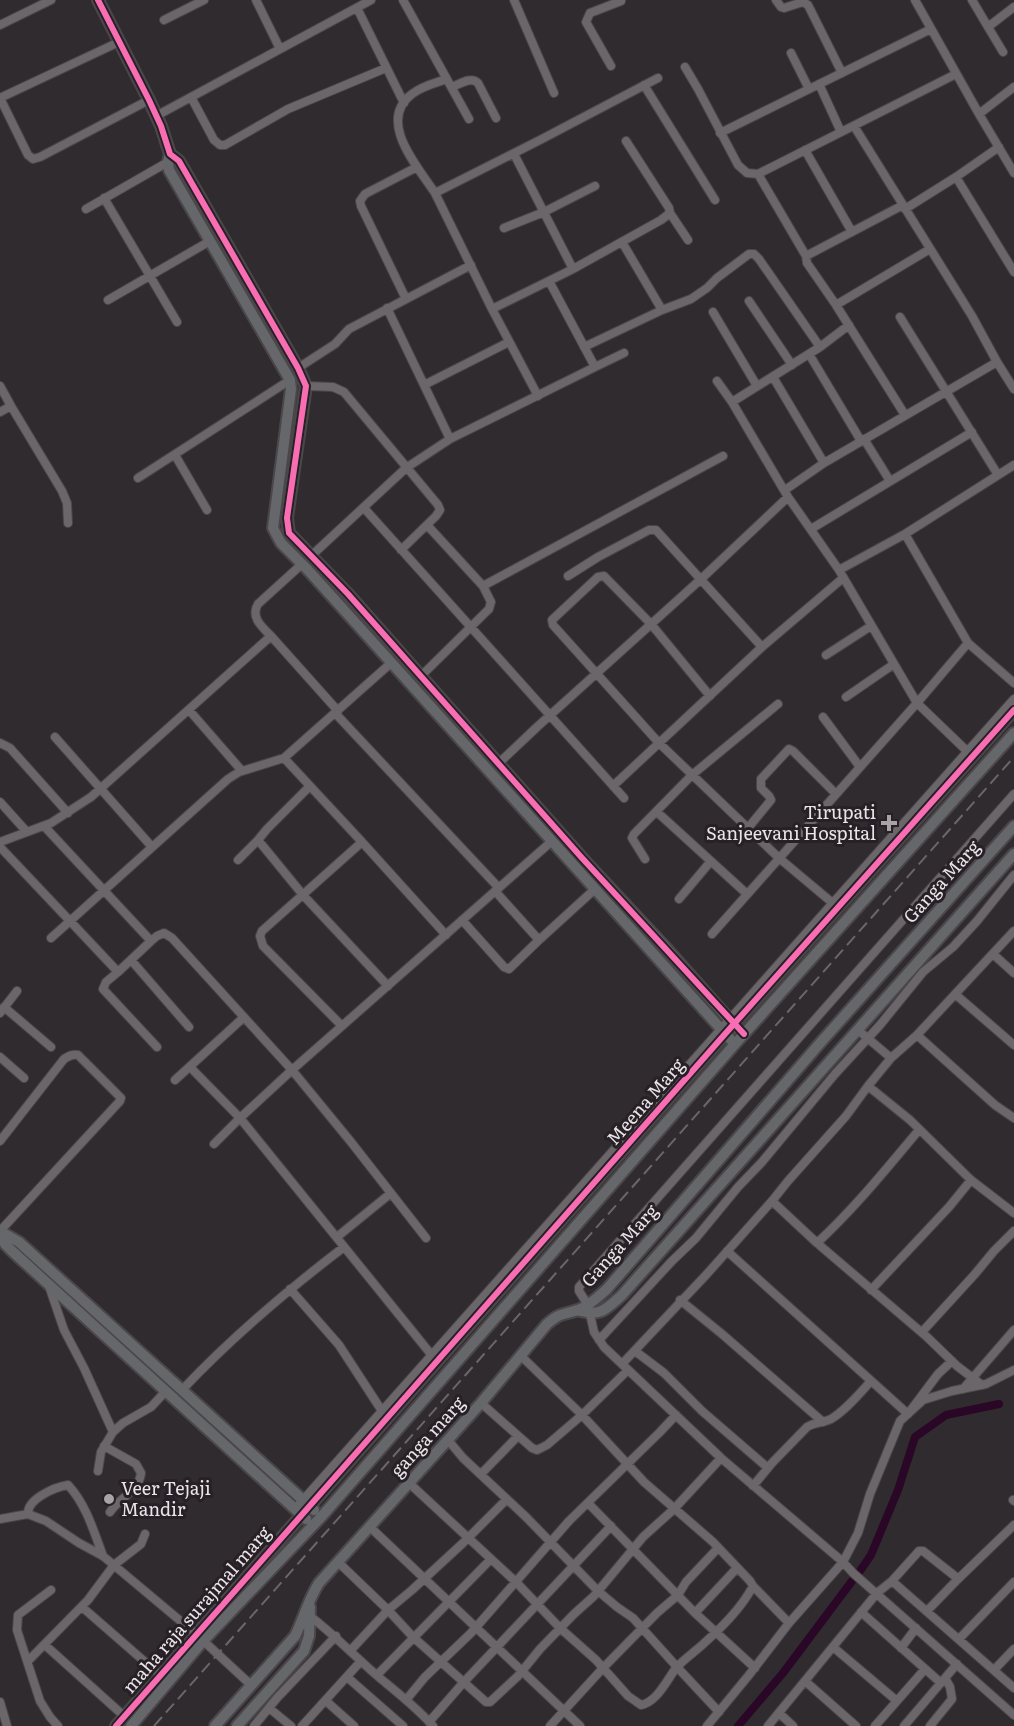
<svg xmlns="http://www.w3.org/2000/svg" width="1014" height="1726" viewBox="0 0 1014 1726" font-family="Literata,serif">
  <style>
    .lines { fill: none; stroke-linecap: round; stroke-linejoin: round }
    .canal { stroke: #2a0627; stroke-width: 8 }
    .street-casing { stroke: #4a4649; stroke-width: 10 }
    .secondary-casing { stroke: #4a4649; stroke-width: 14 }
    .street { stroke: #6a6669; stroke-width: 8 }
    .secondary { stroke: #66676a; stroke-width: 10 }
    .rail { stroke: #6a6669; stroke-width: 2; stroke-dasharray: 12 6; stroke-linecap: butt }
    .cycleway-casing { stroke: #272026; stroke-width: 10 }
    .cycleway { stroke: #f96db3; stroke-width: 6 }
    .poi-dot { fill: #a8a3a7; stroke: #272026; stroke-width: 2 }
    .labels { text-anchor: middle; stroke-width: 6; stroke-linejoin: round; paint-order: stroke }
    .poi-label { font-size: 18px; fill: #e9e4e8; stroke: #272026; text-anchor: end }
    .street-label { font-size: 18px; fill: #e9e4e8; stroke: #272026 }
  </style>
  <rect width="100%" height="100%" fill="#2f2b2e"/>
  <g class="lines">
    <path class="canal" d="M860 1571 871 1555 898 1490 915 1437 946 1415 999 1404
      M738 1726 783 1673 852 1581"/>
    <defs>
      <path id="street" d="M256 0 280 49
        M403 0 469 119
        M514 0 554 93
        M776 0 781 7 784 8 803 2 808 5 842 73
        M915 0 979 114
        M972 0 988 27 1014 7
        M357 8 404 103
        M164 20 204 0
        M0 25 51 0
        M988 27 1003 52
        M119 42 0 98 28 155 33 159 40 157 149 100
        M791 53 809 89
        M611 66 586 22 590 13 621 1 620 0
        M685 67 698 89 738 165 747 173 758 174 956 74
        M447 79C435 83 422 86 412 94 376 121 418 167 435 193L540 140 658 78
        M819 84 841 132
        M644 85 715 200
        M452 87C460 84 471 76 478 83L496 118
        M1014 87 979 114 1014 173
        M191 97 214 140 220 145H225L288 109 386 68
        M156 116 371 0
        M854 126 972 316 997 362 1014 389
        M720 133 931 29
        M805 150 852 232
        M758 174 806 256 903 205
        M956 177 1014 272
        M435 193 492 309 573 269 514 154
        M104 198 177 322
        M86 209 168 162
        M905 209 956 177 999 147
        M670 213 688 240
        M504 228 544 212 595 186
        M622 242 662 310
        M806 256 807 263 836 305 905 415
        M573 269 661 220 670 213 669 208 626 141
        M406 299 361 206 360 201 365 194 417 167
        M108 300 210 241
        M749 301 792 365
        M836 305 930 249
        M387 308 450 439
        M492 309 538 396
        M713 312 757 386
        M900 317 998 475
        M584 347 662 310 691 299 707 288 717 278 749 254H754L759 259 820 347
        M809 354 861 441
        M595 367 624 353
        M298 368 335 344 349 329 471 265
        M773 377 824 463
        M717 381 732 402 788 497 839 570 917 703 969 753
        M424 385 509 342
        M0 386 11 406 0 412
        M306 386 333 387 344 392 438 505 440 510 436 516 401 550
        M732 402 820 347 849 325
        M11 406 62 491 67 503 68 523
        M864 439 890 481
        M175 455 207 510
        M138 478 290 380
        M785 490 824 463 997 362
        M364 508 624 798
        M427 525 483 586 723 456
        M811 529 972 432
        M905 534 968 643 1014 683
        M311 556 406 468 450 439 595 367 549 281
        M839 570 905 534 1014 465
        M568 576 598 557 649 530H656L762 647 613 786
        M271 636 338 711
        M762 647 843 578
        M826 655 871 626
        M421 676 489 609 491 602 483 586
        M710 696 651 624 604 576 598 577 552 620 553 625 659 743 779 858 835 905
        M846 697 894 664
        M189 710 242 771
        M335 713 499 888
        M823 717 860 767
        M55 737 152 847
        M0 743 10 748 68 813
        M284 758 362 842
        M499 763 537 727 700 580 788 497
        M310 786 267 829 258 840 303 895 388 986
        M1014 794 579 1287V1291L588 1305 594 1332 604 1347 721 1458 843 1562 853 1573 1014 1715
        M0 802 27 832
        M657 812 747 894
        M44 826 151 941 157 936 164 933 172 938 292 1070 240 1118 190 1067
        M748 828 771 800 769 796 761 788V779L789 749 793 751 836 794
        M0 842 51 823 91 797 271 636C262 627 250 617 258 604L302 564
        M0 847 70 921 228 779 239 772 284 758 391 663
        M645 859 632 838 634 834 692 775 778 704
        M238 860 258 840
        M495 891 539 940 595 889
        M679 899 711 861
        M462 920 504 967 509 969 539 940
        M712 934 917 703 968 643
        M51 938 70 921 118 972 151 941
        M993 954 1014 973
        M131 960 189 1027
        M118 972 106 982 103 989 157 1047
        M955 994 1014 1045
        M4 1007 51 1047
        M0 1013 17 991
        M342 1026 263 946 260 936 262 931 362 842 446 935
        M858 1030 891 1058
        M917 1035 995 1105 1014 1118
        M0 1057 24 1078
        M175 1080 243 1018
        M868 1086 910 1120 971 1180 1014 1213
        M0 1141 64 1059C69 1056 72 1054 78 1055L121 1098 120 1101 0 1231
        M214 1144 240 1118 434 1358
        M772 1201 817 1243 927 1337 957 1366 982 1385
        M337 1237 391 1193
        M426 1238 351 1142 292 1070 552 841
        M817 1243C855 1208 886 1169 919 1130
        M727 1251 908 1414 938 1374 952 1361
        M49 1286 64 1330 84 1368 113 1432
        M290 1289 339 1345 382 1411
        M871 1290 949 1207 971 1180
        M680 1300 722 1334 823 1422
        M922 1332 975 1274 994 1251 1014 1231
        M599 1340 672 1261 696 1238 738 1187 762 1162 835 1074 880 1025 923 972 953 947 977 921 1014 875
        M635 1351 664 1373 702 1411 768 1468
        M622 1364 706 1275 772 1201 788 1181 846 1116 868 1086 891 1058 917 1035 1014 931
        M963 1389 1014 1330
        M182 1390C233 1336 285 1292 344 1247
        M481 1403 532 1448 537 1450 547 1445 582 1415 628 1370
        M448 1440 463 1458 526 1517 598 1591 617 1607 633 1618 677 1667 719 1712
        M104 1446 136 1464 141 1473C139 1491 120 1497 110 1512
        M98 1471 101 1452 113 1432 123 1423 151 1407 166 1391
        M481 1474 518 1436
        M409 1483 516 1582 560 1628 596 1660 628 1696 641 1705C657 1702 667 1680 676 1668 683 1660 693 1653 701 1646 720 1629 741 1609 753 1586L750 1581 713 1542 644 1482 582 1415 520 1355
        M753 1486 772 1463 807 1427C815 1422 823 1423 831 1419 846 1410 859 1394 871 1381
        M1013 1500 1014 1501
        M588 1503 695 1613 755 1668
        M295 1509 1014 699
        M28 1514C27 1499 55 1487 68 1485 86 1504 94 1532 103 1556
        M0 1519 28 1514 46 1521 79 1543 103 1556 196 1634 251 1685
        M370 1527 580 1726
        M338 1562 388 1610 413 1637 486 1702H490L518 1676 540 1649 574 1614 594 1596 643 1537 674 1509 721 1458
        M957 1580 1014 1525
        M892 1581 919 1551H923L956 1577 957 1580 927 1611
        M753 1586 789 1623
        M51 1590 18 1615 17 1630 40 1701 50 1717 58 1726
        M82 1607 160 1675
        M861 1612 941 1683
        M695 1613 737 1568
        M306 1615 311 1617C336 1636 357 1659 381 1679 399 1694 417 1708 433 1726
        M959 1639 1014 1582
        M45 1645 124 1716
        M833 1647 897 1701
        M901 1648 916 1628
        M350 1651 388 1610 412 1590 463 1543 506 1500
        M28 1661 88 1600 114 1565 141 1544 145 1534
        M994 1670 1014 1649
        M377 1675 491 1559
        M347 1677 403 1726
        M805 1681 856 1726
        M406 1700 425 1677 471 1633 569 1521 660 1432 676 1415
        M326 1701 354 1726
        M0 1702 7 1726
        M269 1708 291 1726
        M779 1713 793 1726
        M429 1722 463 1683 611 1526
        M254 1726 277 1698 336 1636
        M302 1726 361 1661
        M550 1726 603 1668 657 1613 678 1595 686 1582 718 1548
        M707 1726 749 1675 789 1623 843 1562 858 1533 870 1494 900 1421 923 1400 952 1391 986 1384 1014 1370
        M768 1726 877 1593 892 1581 1014 1688
        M875 1726 925 1669
        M904 1726 957 1664
        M930 1726 952 1699 950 1687 945 1678"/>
      <path id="secondary" d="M98 0 149 100 161 126 170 154 179 161 298 368 306 386 287 518 289 533 348 594 582 858 666 948 737 1028
        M170 154 168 162 169 170 290 380 291 389 273 528 281 543 308 570 730 1039
        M0 1231 5 1244 12 1251 306 1519
        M0 1231 19 1242 314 1510
        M577 1310C601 1317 605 1310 622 1295L1014 854
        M116 1726 725 1034 1014 710
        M131 1726 203 1641 322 1516 735 1044 1014 733
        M215 1726 295 1636C304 1618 308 1600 319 1583L481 1403 547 1324C561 1312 563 1315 578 1310 589 1306 598 1297 607 1289L821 1042 1014 826
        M237 1726 304 1651 309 1636 310 1607"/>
    </defs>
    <use href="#street" class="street-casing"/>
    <use href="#secondary" class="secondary-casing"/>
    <use href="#street" class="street"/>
    <use href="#secondary" class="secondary"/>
    <path class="rail" d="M154 1726 1014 757"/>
    <defs>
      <path id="cycleway" d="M98 0 149 100 161 126 170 154 179 161 298 368 306 386 287 518 289 533 348 594 582 858 744 1034
        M116 1726 725 1034 1014 710"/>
    </defs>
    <use href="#cycleway" class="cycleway-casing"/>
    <use href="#cycleway" class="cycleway"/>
  </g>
  <g class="poi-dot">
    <path d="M886 814h6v6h6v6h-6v6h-6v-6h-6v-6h6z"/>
    <circle cx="109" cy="1499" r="6"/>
  </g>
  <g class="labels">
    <g class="poi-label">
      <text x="876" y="819">Tirupati<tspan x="876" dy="21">Sanjeevani Hospital</tspan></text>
      <text x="121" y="1495" text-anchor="start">Veer Tejaji<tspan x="121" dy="21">Mandir</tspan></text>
    </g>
    <g class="street-label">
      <text transform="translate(942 882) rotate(-48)" y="6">Ganga Marg</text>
      <text transform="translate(646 1102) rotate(-49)" y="6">Meena Marg</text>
      <text transform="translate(620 1246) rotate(-48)" y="6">Ganga Marg</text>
      <text transform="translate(428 1437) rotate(-48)" y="6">ganga marg</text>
      <text transform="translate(197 1610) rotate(-49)" y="6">maha raja surajmal marg</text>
    </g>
  </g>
</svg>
